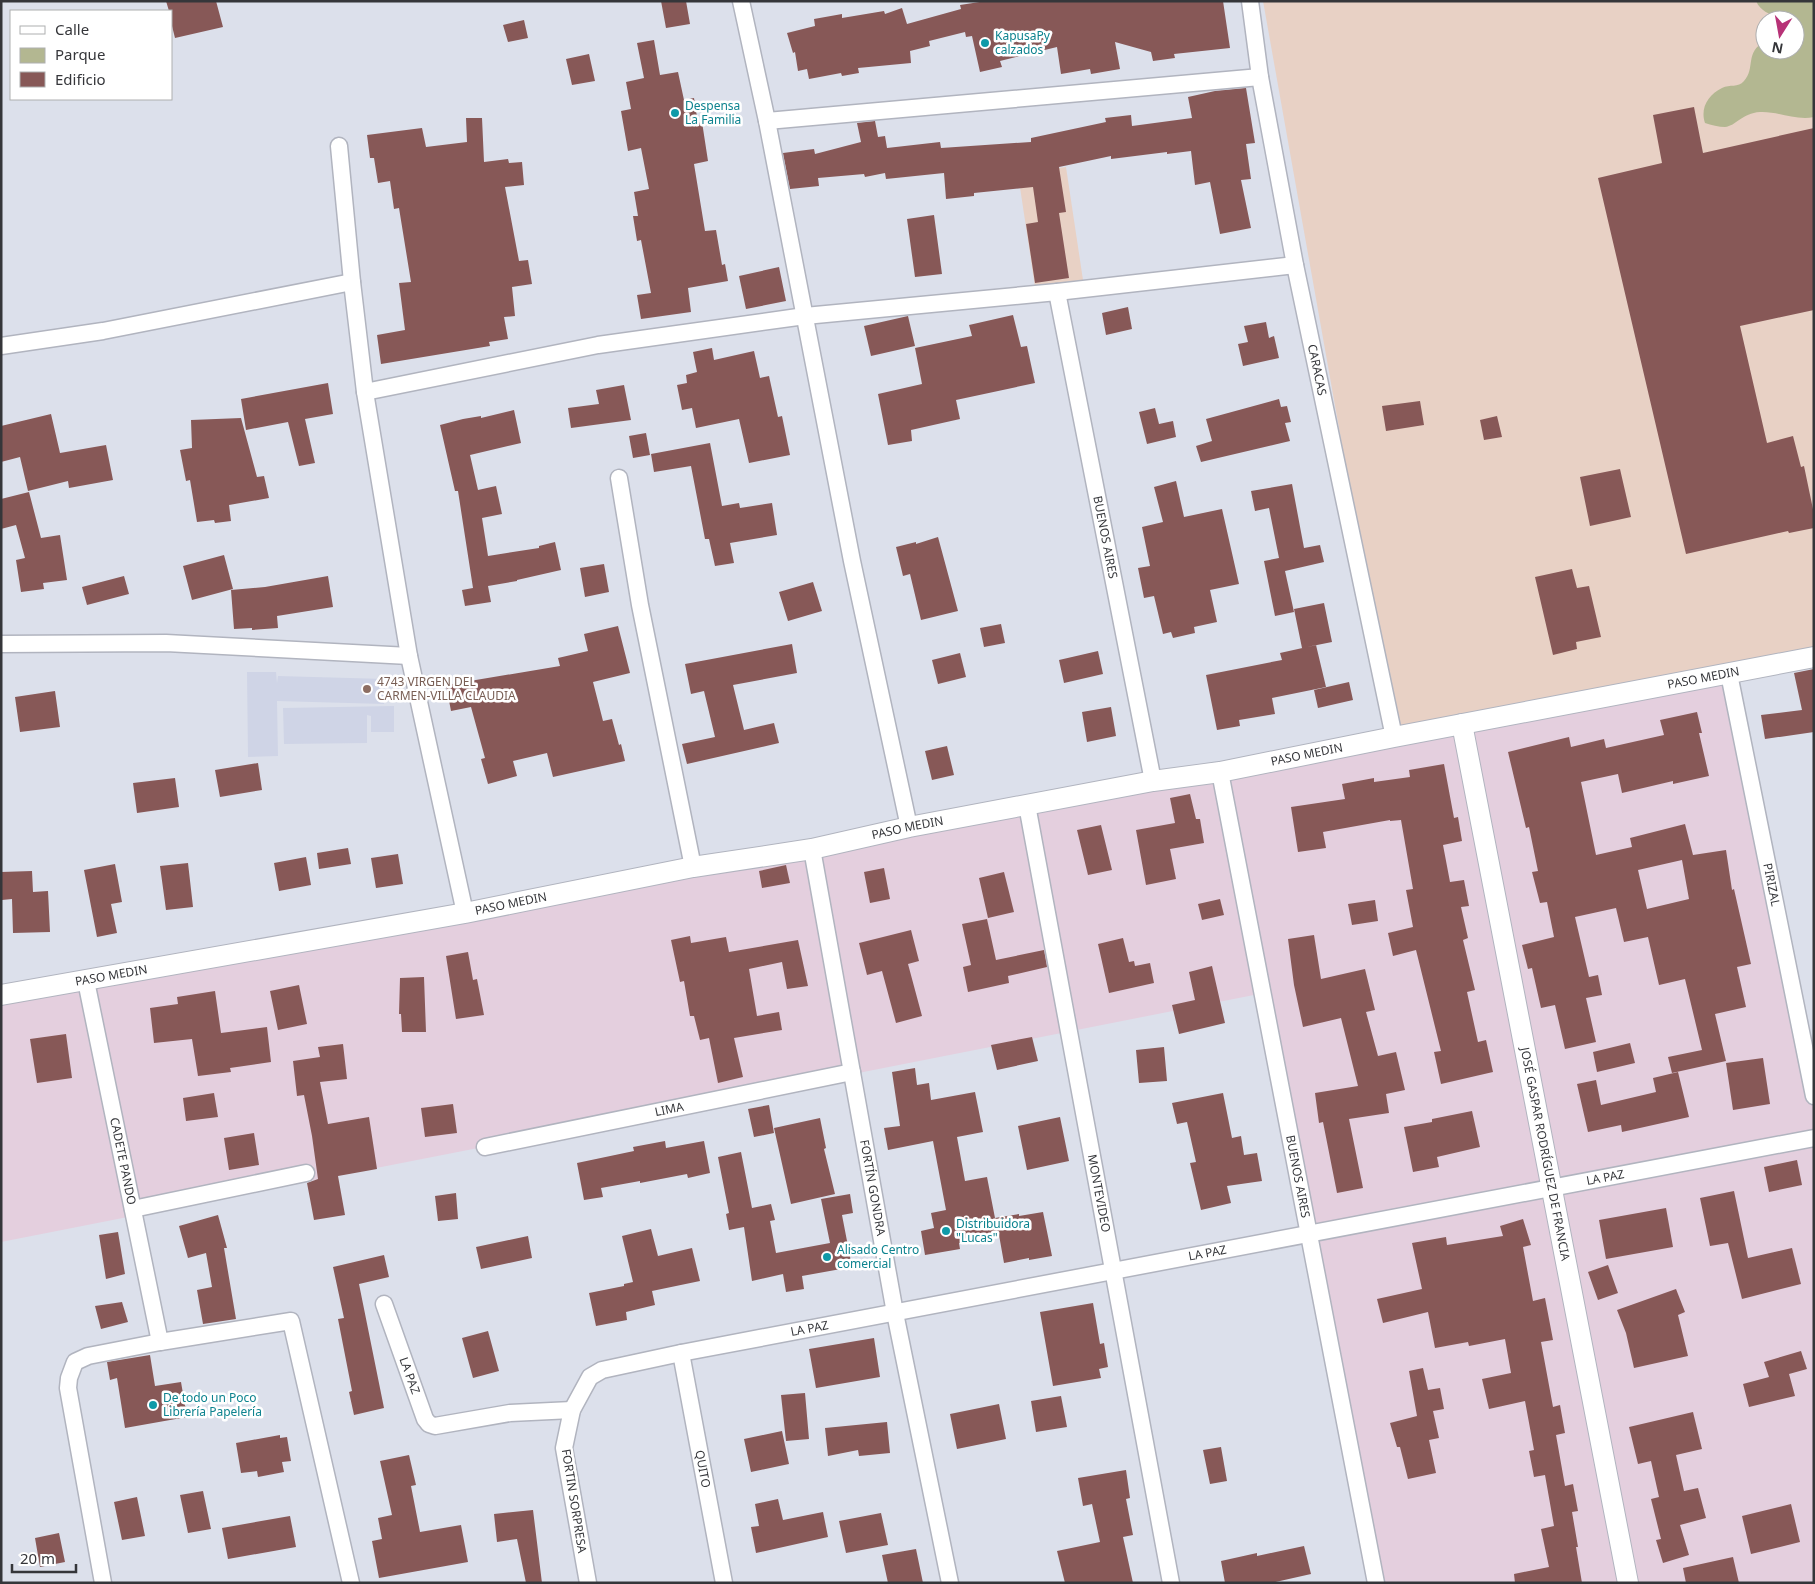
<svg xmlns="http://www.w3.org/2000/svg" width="1815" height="1584" viewBox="0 0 1815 1584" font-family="'Noto Sans',sans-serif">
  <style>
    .commercial { fill: #e4cfde }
    .industrial { fill: #e8d1c5; fill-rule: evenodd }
    .built { fill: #cfd4e6 }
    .green { fill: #b3b791 }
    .building { fill: #875857; fill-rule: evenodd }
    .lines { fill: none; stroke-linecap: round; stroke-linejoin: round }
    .minor-casing { stroke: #b1b4bf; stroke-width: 19 }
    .tertiary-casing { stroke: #b1b4bf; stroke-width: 22 }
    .minor { stroke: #fff; stroke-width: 16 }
    .tertiary { stroke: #fff; stroke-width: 20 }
    .culture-dot { fill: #0f9aa8; stroke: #fff; stroke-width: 2 }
    .education-dot { fill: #8d6e63; stroke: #fff; stroke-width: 2 }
    .labels { text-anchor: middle; stroke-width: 5; stroke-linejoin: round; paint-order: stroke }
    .culture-label { font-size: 12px; fill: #0d838f; stroke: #fff; text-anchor: start }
    .street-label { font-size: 12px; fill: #35363a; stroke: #fff }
    .education-label { font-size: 12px; fill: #785e54; stroke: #fff; text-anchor: start }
  </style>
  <rect width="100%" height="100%" fill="#dce0eb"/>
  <path class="commercial" d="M1729 676 1814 1093V1583H1367L1259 994 1 1242V994Z"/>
  <path class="industrial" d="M1263 1H1814V658L1394 737ZM1765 20H1795V50H1765Z
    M1066 167 1083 280 1035 287 1018 174Z"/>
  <path class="built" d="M247 672H276L277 683 278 676 385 679 384 704 277 701 278 756 248 757Z
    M394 706V732H371V716L367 715V743L284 744 283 708Z"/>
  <path class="green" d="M1756 1H1814V117C1796 121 1778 111 1760 112 1742 113 1736 126 1725 127 1719 127 1711 125 1705 123 1700 108 1708 95 1722 88 1730 84 1738 88 1744 81 1756 68 1744 53 1765 41V50H1795V20H1777C1769 12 1761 12 1756 1Z"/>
  <path class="building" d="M166 1H216L223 27 175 38 171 22V11H169Z
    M661 1H686L690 24 666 28Z
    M986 1H1223L1230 48 1174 54 1175 58 1153 61 1151 52 1115 42 1120 69 1091 74 1090 69 1061 74 1057 47 1000 61 1002 67 980 72 972 36 966 37 965 32 929 41 930 46 910 51 911 63 858 68 859 73 842 76 841 73 809 79 807 69 798 71 795 52 793 53 787 33 815 26 814 19 842 14V18L884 11 885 14 902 8 907 24 961 9 960 5Z
    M524 20 528 38 508 42 503 25Z
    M654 40 660 75 678 72 684 100 694 98 698 123 702 122 708 161 694 164 705 231 716 230 722 265 725 264 728 281 688 288 691 312 641 319 637 295 651 293 641 240 637 241 633 216H638L634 192 649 189 641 148 628 151 621 111 631 109 626 82 644 78 637 43Z
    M589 54 595 81 572 85 566 59Z
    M1246 88 1255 143 1246 144 1251 179 1241 180 1251 228 1220 234 1210 182 1195 185 1191 151 1167 154V152L1111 159V156L1059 167 1066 212 1059 213 1069 278 1035 283 1026 224 1038 222 1033 187 974 193V196L946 199 944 173 886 179 885 173 865 177 864 174 818 178 819 186 790 189 783 153 814 149 815 154 861 142 857 123 875 121 878 137 885 136 887 148 940 142 941 148 1031 142V138L1106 122 1105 118 1131 115 1132 126 1192 118 1188 97 1215 91Z
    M1694 107 1703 153 1814 128V310L1740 326 1767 443 1793 436 1801 467 1804 466 1814 514V528L1789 533 1788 531 1686 554 1598 178 1662 163 1653 115Z
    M466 118H482L484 162 508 159 509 163 522 162 524 185 505 187 519 261 528 260 532 284 512 287 515 316 504 317 508 339 489 342 490 346 381 364 377 335 405 330 399 283 411 282 399 208 394 209 390 181 378 183 374 158H370L367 135 422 128 426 147 467 142Z
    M934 215 942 274 915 277 907 219Z
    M779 267 786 301 746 309 739 276Z
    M1128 307 1132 329 1106 335 1102 313Z
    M1013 315 1021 347 1027 346 1035 383 956 400 960 419 911 430 912 441 888 445 878 394 922 384 915 348 972 336 969 325Z
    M908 316 915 346 871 356 864 326Z
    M1266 322 1269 338 1274 336 1279 358 1243 366 1238 344 1248 342 1244 326Z
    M712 348 714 360 754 351 760 378 769 376 778 417 782 416 790 455 749 463 739 419 696 428 692 408 682 410 677 385 687 383 686 375 697 372 693 352Z
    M328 383 333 414 305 419 315 463 299 466 288 422 246 430 241 399Z
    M624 385 631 420 571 428 568 408 599 404 596 390Z
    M1279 399 1281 407 1287 406 1291 422 1285 423 1290 441 1201 462 1196 446 1212 441 1206 419Z
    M1420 401 1424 425 1386 431 1382 406Z
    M1155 408 1159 424 1173 421 1176 437 1147 444 1139 412Z
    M514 410 521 443 470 455 478 490 496 486 502 514 482 518 488 556 539 548V546L555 542 561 570 517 580V581L488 586 491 602 465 606 462 590 473 588 458 491H455L440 425 463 419 481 416V418Z
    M51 414 60 453 106 445 113 480 69 488 68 481 28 491 20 457 1 462V426Z
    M1497 416 1502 437 1484 440 1480 420Z
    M241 418 257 477 264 476 269 498 229 505 231 521 215 523 214 520 197 522 190 480 186 481 180 450 192 448 191 420Z
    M646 433 650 455 633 458 629 436Z
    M710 443 722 506 739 503 740 508 772 503 777 535 730 543 734 563 715 566 709 539H705L691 466 654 472 651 454Z
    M1620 469 1631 517 1590 526 1580 477Z
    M1176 481 1184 517 1222 509 1239 584 1210 590 1217 622 1194 627 1195 633 1173 638 1171 632 1163 634 1154 596 1144 598 1138 568 1150 566 1142 527 1163 522 1154 487Z
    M1292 484 1304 548 1320 545 1324 562 1285 571 1294 612 1275 616 1264 561 1279 558 1269 508 1255 511 1251 491Z
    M29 492 41 538 60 535 67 580 43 583 44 589 21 592 16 560 25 558 16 525 1 529V499Z
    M938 537 958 611 921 620 910 574 903 576 896 547 916 542V544Z
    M224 555 233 589 192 600 183 566Z
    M604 564 609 592 585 597 580 568Z
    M1572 569 1577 588 1589 586 1601 637 1576 642 1577 649 1553 655 1535 577Z
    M124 576 129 594 87 605 82 587Z
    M328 576 333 607 277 616 278 628 252 630V628L234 629 231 590 265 587Z
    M813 582 822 611 788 621 779 592Z
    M1324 603 1332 642 1302 648 1294 609Z
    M1001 624 1005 643 984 647 980 628Z
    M618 626 630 673 593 682 603 721 612 719 619 745 621 744 625 761 553 777 547 753 513 761 517 776 488 784 481 759 485 758 471 707 451 711 446 685 560 666 558 658 588 651 584 634Z
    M792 644 797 673 733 685 744 730 774 723 779 743 687 764 682 744 715 737 704 691 691 694 685 664Z
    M1316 645 1326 687 1272 698 1275 714 1239 720 1240 726 1217 730 1206 675 1282 660 1280 653Z
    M1098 651 1103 674 1064 683 1059 660Z
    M960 653 966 677 938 684 932 660Z
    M1814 669V732L1765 739 1761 715 1802 710 1794 673Z
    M1349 682 1353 700 1318 708 1314 690Z
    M55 691 60 727 20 732 15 697Z
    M1111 707 1116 736 1087 742 1082 712Z
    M1697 712 1702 733H1699L1709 776 1673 784V781L1622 793 1618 774 1581 782 1596 855 1632 847 1630 838 1685 824 1693 855 1726 850 1732 890 1734 889 1751 964 1737 967 1746 1007 1715 1014 1726 1061 1672 1073 1668 1057 1702 1050 1685 979 1659 985 1648 937 1624 942 1616 908 1575 917 1589 977 1598 975 1602 995 1586 998 1596 1042 1565 1049 1555 1005 1541 1008 1532 968 1528 969 1522 945 1554 937 1547 902 1540 903 1532 872 1538 871 1529 827 1526 828 1508 752 1569 737 1571 747 1604 739 1606 748 1664 735 1660 720ZM1682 860 1689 899 1647 909 1638 870Z
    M947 746 954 775 932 780 925 751Z
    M258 763 262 790 220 797 215 770Z
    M1444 764 1454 818 1458 817 1462 841 1443 845 1450 882 1464 880 1469 906 1461 907 1468 938 1463 940 1475 990 1467 992 1478 1042 1486 1040 1493 1072 1441 1084 1434 1052 1441 1051 1416 950 1393 956 1388 933 1413 927 1406 890 1413 889 1401 820 1390 821V820L1323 832 1326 848 1298 852 1291 807 1345 799 1342 784 1374 778V782L1410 777 1409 770Z
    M175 778 179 807 137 813 133 783Z
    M1190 794 1196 819H1200L1204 843 1170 849 1176 879 1146 885 1136 830 1175 823 1170 798Z
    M1101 825 1112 870 1088 875 1077 830Z
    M348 848 351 864 319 869 317 853Z
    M398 854 403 884 376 888 371 858Z
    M306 857 311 885 279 891 274 863Z
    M188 863 193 907 166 910 160 866Z
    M115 864 122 902 111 904 117 933 97 937 84 870Z
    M786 865 790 883 762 888 759 871Z
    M884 868 890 899 870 903 864 872Z
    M32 871 33 892 48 891 50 932 13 933 12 899 2 900 1 872Z
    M1004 872 1014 912 988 918 979 878Z
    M1220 899 1224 915 1202 920 1198 904Z
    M1375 900 1378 921 1352 925 1348 904Z
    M987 919 996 960 1044 950 1047 967 1008 976 1009 983 968 992 963 967 971 965 962 924Z
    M911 930 919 961 908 964 922 1016 896 1023 882 971 867 975 859 943Z
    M1314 935 1321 979 1365 969 1375 1010 1366 1012 1378 1056 1396 1052 1405 1090 1386 1094 1389 1113 1349 1119 1363 1188 1337 1193 1323 1122 1319 1123 1315 1093 1358 1086 1341 1018 1303 1027 1294 985 1288 939Z
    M690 936 691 943 726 937 729 952 798 940 808 986 787 989 782 962 749 969 757 1016 779 1012 782 1030 734 1038 743 1077 718 1083 709 1038 700 1040 694 1016H690L684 981 680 982 671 940Z
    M1123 938 1129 962 1134 961 1135 966 1150 963 1154 983 1109 993 1098 944Z
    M468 952 473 980 477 979 484 1015 456 1019 446 956Z
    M1212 966 1225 1023 1179 1034 1172 1005 1195 1000 1189 972Z
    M424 977 426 1032H402L401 1014H399L400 978Z
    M299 985 307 1024 278 1030 270 991Z
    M215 991 221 1033 267 1027 271 1062 230 1068 231 1072 198 1076 192 1039 154 1043 150 1008 178 1004 177 997Z
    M66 1034 72 1078 37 1083 30 1039Z
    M1032 1037 1038 1061 997 1070 991 1045Z
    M1630 1043 1635 1063 1597 1072 1593 1052Z
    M343 1044 347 1079 320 1082 328 1124 369 1117 377 1169 338 1176 345 1215 314 1220 307 1183 318 1179 312 1136 304 1095 297 1096 293 1061 320 1057 318 1047Z
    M1164 1047 1167 1081 1139 1083 1136 1050Z
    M1763 1058 1770 1104 1733 1110 1726 1063Z
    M915 1068 917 1085 929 1083 931 1100 975 1092 983 1132 957 1137 965 1181 987 1177 995 1218 1019 1214V1216L1043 1212 1052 1256 1029 1260V1258L1004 1263 999 1235 959 1243 960 1249 925 1255 921 1231 934 1228 931 1213 946 1210 933 1141 888 1150 884 1128 900 1126 892 1072Z
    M1678 1072 1689 1117 1622 1132 1621 1125 1588 1132 1577 1084 1596 1080 1601 1105 1656 1092 1653 1078Z
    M214 1093 218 1117 186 1121 183 1098Z
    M1223 1093 1232 1138 1241 1136 1244 1155 1257 1153 1262 1181 1227 1186 1231 1203 1201 1210 1190 1163 1196 1162 1187 1122 1177 1124 1172 1103Z
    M453 1104 457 1133 425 1137 421 1108Z
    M769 1105 774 1133 754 1137 748 1109Z
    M1472 1111 1480 1147 1437 1157 1439 1167 1413 1172 1404 1127 1432 1122V1119Z
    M1060 1117 1069 1161 1027 1170 1018 1126Z
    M820 1118 826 1148 824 1149 835 1194 791 1204 774 1128Z
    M254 1133 259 1165 229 1170 224 1138Z
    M665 1141 666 1148 704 1141 710 1173 688 1178 687 1174 640 1183V1181L601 1188 603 1197 584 1200 577 1163 634 1151 633 1147Z
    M741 1152 752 1208 771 1204 775 1220 770 1221 776 1253 830 1243 821 1199 850 1194 853 1213 842 1215 852 1267 802 1276 804 1289 786 1292 783 1274 752 1281 744 1227 729 1230 726 1214 729 1213 718 1157Z
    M1797 1160 1802 1185 1769 1192 1764 1167Z
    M1734 1191 1748 1258 1792 1248 1801 1284 1742 1299 1728 1243 1710 1246 1700 1198Z
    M456 1193 458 1219 438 1221 435 1196Z
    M1666 1208 1673 1247 1606 1259 1599 1220Z
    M218 1215 227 1248H224L236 1319 203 1324 197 1290 212 1287 206 1253 188 1258 179 1226Z
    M1523 1219 1531 1245 1523 1247 1533 1301 1545 1298 1553 1340 1541 1342 1553 1407 1560 1405 1565 1433 1556 1435 1565 1486 1573 1484 1578 1511 1572 1512 1578 1547H1576L1582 1583H1515L1514 1574 1549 1567 1541 1529 1554 1526 1545 1475 1534 1477 1529 1451 1534 1450 1525 1401 1489 1409 1482 1379 1511 1373 1505 1339 1469 1346 1468 1342 1435 1348 1428 1312 1383 1323 1377 1299 1422 1289 1412 1243 1446 1237 1447 1245 1503 1236 1500 1226Z
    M651 1229 658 1256 692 1248 700 1281 652 1291 655 1305 626 1312 627 1320 596 1326 589 1293 624 1286V1284L633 1282 622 1236Z
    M118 1232 125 1274 106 1279 99 1235Z
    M528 1236 532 1258 481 1269 476 1247Z
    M384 1255 389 1277 359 1284 384 1408 354 1415 349 1392 352 1391 338 1319 344 1318 333 1267Z
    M1608 1265 1618 1293 1598 1300 1588 1272Z
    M1676 1289 1685 1312 1678 1315 1688 1356 1634 1368 1626 1333 1617 1310Z
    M122 1302 128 1322 101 1329 95 1306Z
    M1093 1303 1100 1344 1104 1343 1108 1367 1099 1369 1101 1378 1053 1386 1040 1312Z
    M488 1331 499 1371 473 1378 462 1338Z
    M874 1338 880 1377 816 1388 809 1349Z
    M1801 1351 1807 1369 1789 1374 1795 1396 1749 1407 1743 1384 1769 1377 1764 1362Z
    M150 1355 155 1386 181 1382 187 1417 125 1428 117 1378 110 1380 107 1362Z
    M1423 1368 1428 1390 1440 1388 1444 1409 1433 1411 1439 1438 1429 1440 1436 1473 1408 1479 1400 1447H1397L1390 1423 1417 1416 1409 1371Z
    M805 1393 809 1439 786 1441 781 1395Z
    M1061 1396 1067 1427 1036 1432 1031 1401Z
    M999 1404 1006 1439 957 1449 950 1414Z
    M1693 1412 1702 1449 1676 1455 1684 1491 1698 1488 1706 1518 1680 1525 1689 1555 1663 1563 1656 1540 1661 1539 1651 1499 1659 1497 1651 1461 1638 1464 1629 1427Z
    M887 1422 890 1453 859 1456 858 1450 828 1456 825 1428Z
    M782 1431 789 1464 751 1472 744 1439Z
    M280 1435V1438L287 1437 291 1461 282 1462 284 1472 258 1477 257 1471 241 1473 236 1443Z
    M1221 1447 1227 1481 1210 1484 1203 1450Z
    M409 1455 416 1485 411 1486 420 1532 461 1525 468 1562 379 1578 372 1541 382 1539 378 1518 392 1515 380 1461Z
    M1126 1470 1130 1498 1126 1499 1133 1535 1123 1537 1133 1583H1065L1057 1551 1100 1542 1092 1504 1083 1506 1078 1478Z
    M203 1491 211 1529 188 1533 180 1495Z
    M137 1497 145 1536 122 1540 114 1502Z
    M778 1499 783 1520 823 1512 828 1537 756 1553 751 1527 759 1526 755 1504Z
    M1791 1504 1800 1542 1751 1554 1742 1516Z
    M533 1510 542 1583H526L517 1539 497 1542 494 1514Z
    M881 1513 888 1545 846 1553 839 1521Z
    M290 1516 296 1547 228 1559 222 1528Z
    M59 1533 65 1562 40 1567 35 1538Z
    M1304 1546 1311 1574 1271 1583H1225L1221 1561 1257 1553V1556Z
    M916 1549 923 1583H888L882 1555Z
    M1733 1557 1739 1583H1686L1683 1568Z"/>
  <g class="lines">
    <defs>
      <g id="minor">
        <path d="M741 1 767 121 852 561 909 827"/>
        <path id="s1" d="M1250 1 1260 77 1295 265 1394 737"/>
        <path d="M767 121 1260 77"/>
        <path d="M339 146 352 282 365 392 409 656 465 913"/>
        <path id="s2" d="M1057 292 1153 781"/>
        <path d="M1 346 103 331 352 282"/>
        <path d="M365 392 598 345 805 316 1057 292 1295 265"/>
        <path d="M619 478 640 605 693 867"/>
        <path d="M1 644 166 643 409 656"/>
        <path id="s3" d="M1729 674 1814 1096"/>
        <path id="s4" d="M1220 772 1376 1583"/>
        <path id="s5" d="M1027 805 1171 1583"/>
        <path id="s6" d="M812 849 895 1313 950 1583"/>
        <path id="s7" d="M86 981 160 1342"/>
        <path id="s8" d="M485 1147 852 1072"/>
        <path d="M133 1209 306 1173"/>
        <path id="s9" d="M384 1304 425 1419 429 1424 435 1426 510 1413 572 1410"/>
        <path id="s10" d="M681 1353 724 1583"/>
        <path d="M103 1583 68 1388 69 1378 75 1362 88 1356 160 1342 291 1321 351 1583"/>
        <path id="s11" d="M588 1583 564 1448 572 1410 590 1377 602 1370 681 1353 1814 1138"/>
      </g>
      <g id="tertiary">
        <path id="s12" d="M1462 724 1628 1583"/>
        <path id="s13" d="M1 995 465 913 693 867 812 849 909 827 1153 781 1220 772 1394 737 1814 657"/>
      </g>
    </defs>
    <use href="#minor" class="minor-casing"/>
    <use href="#tertiary" class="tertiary-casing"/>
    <use href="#minor" class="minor"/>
    <use href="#tertiary" class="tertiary"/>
  </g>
  <g class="culture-dot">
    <circle cx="985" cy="43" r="5"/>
    <circle cx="675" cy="113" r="5"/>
    <circle cx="946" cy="1231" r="5"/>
    <circle cx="827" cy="1257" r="5"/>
    <circle cx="153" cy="1405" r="5"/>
  </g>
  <circle class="education-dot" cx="367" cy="689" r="5"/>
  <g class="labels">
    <g class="culture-label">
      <text x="995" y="40">KapusaPy<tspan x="995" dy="14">calzados</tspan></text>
      <text x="685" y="110">Despensa<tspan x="685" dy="14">La Familia</tspan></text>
      <text x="956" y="1228">Distribuidora<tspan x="956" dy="14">"Lucas"</tspan></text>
      <text x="837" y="1254">Alisado Centro<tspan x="837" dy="14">comercial</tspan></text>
      <text x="163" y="1402">De todo un Poco<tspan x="163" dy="14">Librería Papelería</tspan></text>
    </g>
    <g class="street-label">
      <text dy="4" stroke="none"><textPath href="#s1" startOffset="375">CARACAS</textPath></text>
      <text dy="4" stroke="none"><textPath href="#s2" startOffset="250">BUENOS AIRES</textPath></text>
      <text dy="4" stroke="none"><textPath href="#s13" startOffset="1732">PASO MEDIN</textPath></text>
      <text dy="4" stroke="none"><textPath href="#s13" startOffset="1328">PASO MEDIN</textPath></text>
      <text dy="4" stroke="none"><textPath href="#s13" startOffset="922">PASO MEDIN</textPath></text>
      <text dy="4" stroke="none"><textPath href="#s3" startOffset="215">PIRIZAL</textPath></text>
      <text dy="4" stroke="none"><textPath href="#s13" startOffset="518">PASO MEDIN</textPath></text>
      <text dy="4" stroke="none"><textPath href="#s13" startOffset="112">PASO MEDIN</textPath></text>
      <text dy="4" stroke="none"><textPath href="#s8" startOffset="188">LIMA</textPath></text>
      <text dy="4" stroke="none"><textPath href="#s12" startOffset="438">JOSÉ GASPAR RODRÍGUEZ DE FRANCIA</textPath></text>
      <text dy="4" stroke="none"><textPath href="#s7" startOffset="184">CADETE PANDO</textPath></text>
      <text dy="4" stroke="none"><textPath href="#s4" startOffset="412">BUENOS AIRES</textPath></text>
      <text dy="4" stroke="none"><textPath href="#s11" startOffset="1249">LA PAZ</textPath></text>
      <text dy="4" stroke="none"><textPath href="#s6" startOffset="344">FORTÍN GONDRA</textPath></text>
      <text dy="4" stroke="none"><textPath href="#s5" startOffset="395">MONTEVIDEO</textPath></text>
      <text dy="4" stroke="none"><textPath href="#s11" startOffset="844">LA PAZ</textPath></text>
      <text dy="4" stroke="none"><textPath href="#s11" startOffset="439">LA PAZ</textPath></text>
      <text dy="4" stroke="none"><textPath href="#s9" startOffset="76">LA PAZ</textPath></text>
      <text dy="4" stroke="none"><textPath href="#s10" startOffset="118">QUITO</textPath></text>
      <text transform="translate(574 1501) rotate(81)" y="4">FORTIN SORPRESA</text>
    </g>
    <g class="education-label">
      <text x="377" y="686">4743 VIRGEN DEL<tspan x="377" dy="14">CARMEN-VILLA CLAUDIA</tspan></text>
    </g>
  </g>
  <rect width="1815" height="1584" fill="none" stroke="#35363a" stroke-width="5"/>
  <rect x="10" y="10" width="162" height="90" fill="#ffffff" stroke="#aeafb0"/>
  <rect x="20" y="26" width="25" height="8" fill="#ffffff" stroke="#aeafb0"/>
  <text x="55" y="35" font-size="15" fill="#35363a">Calle</text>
  <rect x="20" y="48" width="25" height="15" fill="#b3b791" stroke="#aeafb0"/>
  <text x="55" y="60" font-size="15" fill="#35363a">Parque</text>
  <rect x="20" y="72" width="25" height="15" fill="#875857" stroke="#aeafb0"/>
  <text x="55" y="85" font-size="15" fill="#35363a">Edificio</text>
  <g transform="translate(1780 35) rotate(191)"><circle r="24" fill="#ffffff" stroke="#aeafb0"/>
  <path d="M0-4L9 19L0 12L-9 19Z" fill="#b73277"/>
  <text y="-8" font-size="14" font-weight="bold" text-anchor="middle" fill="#35363a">N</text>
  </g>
  <path d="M12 1564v8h64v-8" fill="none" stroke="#35363a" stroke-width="2.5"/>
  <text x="20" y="1564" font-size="15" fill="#35363a" stroke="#ffffff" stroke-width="4" paint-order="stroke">20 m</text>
</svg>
